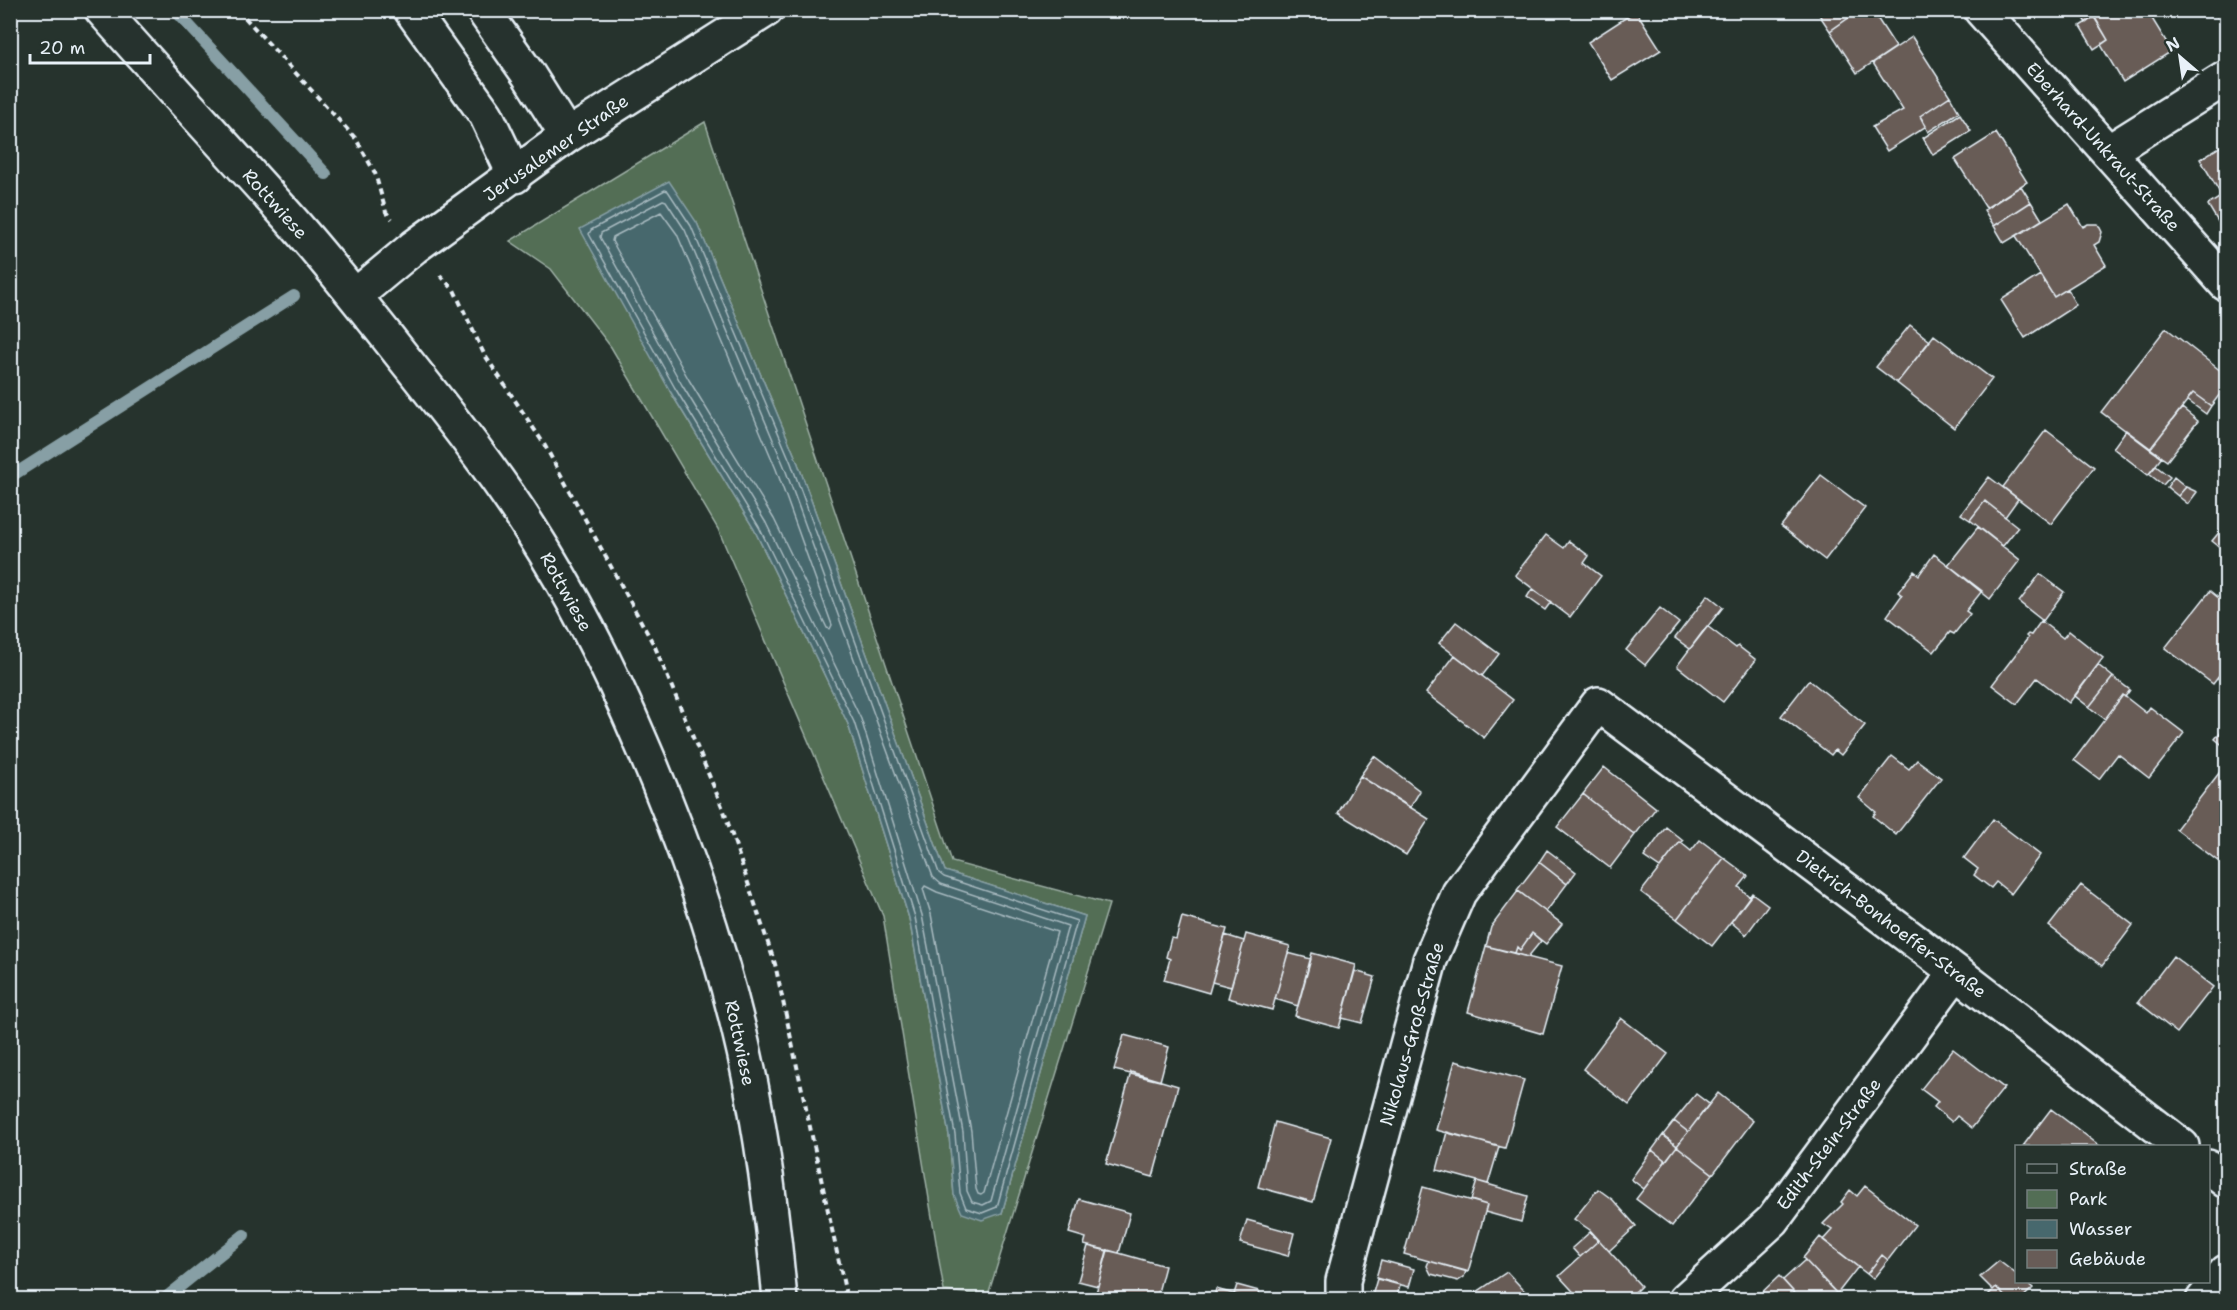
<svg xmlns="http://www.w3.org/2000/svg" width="2237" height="1310" viewBox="0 0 2237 1310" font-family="'Shantell Sans',sans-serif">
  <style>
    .green { fill: #536e55; stroke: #9eb0a6; stroke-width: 1.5; fill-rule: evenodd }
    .water { fill: #47686d; stroke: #879fa5; stroke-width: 1.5 }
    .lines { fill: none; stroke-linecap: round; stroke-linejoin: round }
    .shore { stroke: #a8bac0; stroke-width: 1.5 }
    .stream { stroke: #879fa5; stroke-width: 12 }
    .building { fill: #685c57; stroke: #e8f1f8; stroke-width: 1.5 }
    .minor-casing { stroke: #e8f1f8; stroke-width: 38 }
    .path { stroke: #e8f1f8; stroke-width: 4; stroke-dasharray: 6 4.5; stroke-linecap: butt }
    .minor { stroke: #26332d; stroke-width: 33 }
    .labels { text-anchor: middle; stroke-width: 4.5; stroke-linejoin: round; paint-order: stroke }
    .street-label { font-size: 18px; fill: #e8f1f8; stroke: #26332d }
  </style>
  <rect width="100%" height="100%" fill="#26332d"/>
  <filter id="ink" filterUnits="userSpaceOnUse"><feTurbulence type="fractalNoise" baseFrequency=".0167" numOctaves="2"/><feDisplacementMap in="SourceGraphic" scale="12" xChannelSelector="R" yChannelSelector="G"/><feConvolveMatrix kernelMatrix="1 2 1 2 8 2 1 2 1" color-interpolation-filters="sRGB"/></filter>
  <g filter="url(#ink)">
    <path class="green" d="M705 122 952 862 1109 904 988 1295 944 1291 883 916 718 529 611 347 551 269 510 241ZM697 223 797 461 945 871 1085 916 1002 1213 954 1195 949 1135 909 918 848 724 754 529 670 391Z"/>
    <path class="water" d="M669 181 697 223 797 461 945 871 1085 916 1002 1213 982 1220 962 1213 954 1195 949 1135 909 918 848 724 754 529 670 391 580 229Z"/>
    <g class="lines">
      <path class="shore" d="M665 190 668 191 691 226 791 463 939 873 944 877 1077 921 997 1207 982 1213 966 1208 960 1193 955 1134 915 917 854 722 759 527 675 388 589 234 591 230Z
        M663 200 666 201 685 230 784 466 933 877 941 884 1068 926 991 1201 983 1205 972 1202 967 1191 963 1132 922 915 861 719 766 523 682 385 600 237 601 233Z
        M661 212 677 234 776 469 832 625 830 629 827 628 774 519 689 380 612 241 613 237Z
        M925 886 937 892 1057 932 984 1193 981 1195 978 1194 976 1189 971 1131 931 914 923 889Z"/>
      <path class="stream" d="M175 10 326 174
        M10 477 294 296
        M163 1300 244 1235"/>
    </g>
    <path class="building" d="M1816 10H1860L1830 31Z
      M1860 10H1872L1896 47 1857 73 1830 31Z
      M2078 10H2103L2086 23Z
      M2103 10H2162L2151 17 2172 51 2123 82 2101 45 2108 40 2094 16Z
      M2213 10H2226V17L2220 21Z
      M1636 11 1661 50 1612 80 1588 42Z
      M2094 17 2108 40 2094 49 2080 26Z
      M1912 37 1950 96 1920 116 1926 126 1925 127 1887 151 1872 127 1903 110 1873 63Z
      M1950 96 1959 112 1928 132 1920 116Z
      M1960 114 1971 131 1933 155 1923 138Z
      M1996 133 2027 182 1986 208 1955 159Z
      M2226 143V203L2200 159Z
      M2021 186 2031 202 1994 226 1984 210Z
      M2222 196 2226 203V235L2208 205Z
      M2031 202 2042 220 2004 243 1994 226Z
      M2069 204 2083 227 2088 224H2098L2102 232 2099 242 2094 245 2106 265 2054 297 2016 236Z
      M2040 275 2054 297 2067 289 2076 305 2025 338 2001 300Z
      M1910 325 1930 341 1897 383 1876 367Z
      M2166 328 2226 375V386L2211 406 2193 393 2150 449 2101 412Z
      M1934 335 1992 379 1954 428 1897 383Z
      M2193 393 2211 406 2206 414 2187 400Z
      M2182 408 2198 421 2167 461 2150 449Z
      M2046 430 2094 467 2051 524 2003 487Z
      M2126 430 2162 457 2148 475 2113 448Z
      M2156 466 2170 477 2163 485 2149 474Z
      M1821 475 1865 508 1825 560 1781 526Z
      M1989 477 2018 499 2005 517 1985 501 1970 520 1961 514Z
      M2174 477 2186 487 2178 496 2167 487Z
      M2186 487 2197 492 2188 504 2178 496Z
      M1985 501 2018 527 2003 546 1970 520Z
      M2225 525 2226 526V552L2212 541Z
      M1978 527 2020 560 1990 599 1948 565Z
      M1546 535 1564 548 1569 541 1589 556 1584 563 1601 576 1570 617 1515 575Z
      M1934 554 1982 591 1966 611 1970 614 1954 634 1950 632 1934 652 1887 616 1902 595 1898 592 1914 571 1919 575Z
      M2040 574 2064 592 2043 621 2019 602Z
      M1532 589 1551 602 1545 610 1527 597Z
      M2210 591 2226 604V667L2213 684 2165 648Z
      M1708 595 1723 607 1690 649 1675 638Z
      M1660 608 1679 623 1645 665 1626 650Z
      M2041 621 2063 638 2069 631 2103 658 2069 703 2037 678 2017 704 1992 685 2028 638 2026 636 2028 634 2031 635Z
      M1456 622 1499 654 1482 676 1439 643Z
      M1707 626 1736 648 1738 646 1756 660 1723 702 1677 666Z
      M1455 655 1513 700 1484 738 1426 693Z
      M2098 665 2113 677 2089 707 2075 696Z
      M2113 677 2130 690 2125 697 2123 695 2105 719 2089 707Z
      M1809 680 1865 725 1841 755 1835 750 1831 755 1781 716Z
      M2123 695 2146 713 2150 707 2184 733 2149 778 2118 754 2099 779 2074 760Z
      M2226 725V748L2215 739Z
      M1374 756 1420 791 1410 808 1360 776Z
      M1892 756 1909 769 1917 760 1941 778 1896 835 1873 816 1876 812 1859 798Z
      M2226 764V852L2219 862 2176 829Z
      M1604 767 1656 808 1635 835 1583 794Z
      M1360 776 1429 819 1406 855 1338 813Z
      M1583 794 1635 835 1610 868 1557 827Z
      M1993 819 2040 855 2011 894 1996 882 1991 888 1974 875 1978 869 1964 858Z
      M1666 827 1683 841 1681 843 1680 842 1660 868 1644 857Z
      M1700 840 1724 858 1677 919 1641 892 1680 842 1691 851Z
      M1547 850 1576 872 1567 884 1539 862Z
      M1724 858 1748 876 1739 887 1750 897 1712 946 1677 919Z
      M1539 862 1567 884 1546 912 1517 890Z
      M2081 885 2133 925 2102 966 2049 926Z
      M1518 891 1562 924 1546 944 1532 933 1520 950 1517 947 1515 953 1486 946 1491 927Z
      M1752 893 1768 905 1746 935 1731 922Z
      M1182 917 1227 929 1209 993 1164 980 1170 959 1166 957 1171 938 1176 939Z
      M1532 933 1541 941 1528 957 1515 953 1517 947 1520 950Z
      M1246 934 1290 946 1272 1010 1228 998Z
      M1225 935 1244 941 1231 987 1212 982Z
      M1486 946 1562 966 1543 1034 1468 1012Z
      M1288 953 1311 959 1298 1006 1275 999Z
      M1312 953 1356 965 1339 1028 1295 1016Z
      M2173 956 2213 987 2177 1033 2138 1002Z
      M1355 971 1375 977 1362 1023 1342 1018Z
      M1621 1018 1668 1054 1629 1105 1583 1069Z
      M1124 1035 1169 1047 1160 1081 1114 1070Z
      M1953 1049 2004 1088 1972 1128 1957 1116 1952 1122 1934 1107 1938 1102 1921 1089Z
      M1455 1061 1524 1080 1505 1148 1436 1130Z
      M1131 1072 1178 1086 1153 1177 1106 1164Z
      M1718 1093 1753 1121 1713 1174 1677 1146Z
      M1696 1094 1709 1104 1688 1132 1674 1121Z
      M2051 1109 2100 1146H2023Z
      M1674 1121 1688 1132 1677 1146 1663 1135Z
      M1275 1122 1331 1138 1313 1202 1258 1187Z
      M1447 1132 1499 1147 1488 1184 1437 1170Z
      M1663 1135 1677 1146 1666 1161 1652 1150Z
      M1677 1146 1713 1174 1672 1226 1636 1199Z
      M1652 1150 1666 1161 1644 1189 1631 1179Z
      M1477 1181 1528 1196 1521 1222 1485 1212 1487 1205 1471 1200Z
      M1865 1186 1915 1225 1888 1260 1882 1255 1867 1274 1823 1240 1832 1230 1823 1224 1843 1204 1841 1202 1850 1190 1857 1196Z
      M1423 1187 1487 1205 1468 1272 1404 1254Z
      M1598 1189 1613 1200 1636 1226 1609 1251 1590 1230 1574 1219Z
      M1079 1199 1130 1213 1119 1253 1084 1245 1086 1238 1069 1233Z
      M1247 1220 1294 1233 1288 1256 1240 1243Z
      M1590 1232 1598 1241 1580 1257 1572 1248Z
      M1820 1237 1858 1267 1837 1294 1803 1258Z
      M1599 1240 1641 1286 1627 1300H1589L1586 1296 1581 1300 1559 1276Z
      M1088 1246 1107 1251 1098 1286 1078 1281Z
      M1108 1250 1165 1266 1156 1300H1094Z
      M1882 1255 1888 1260 1873 1279 1867 1274Z
      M1381 1260 1414 1269 1409 1287 1376 1278Z
      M1805 1260 1842 1299 1841 1300H1801L1783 1280Z
      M1429 1261 1466 1271 1464 1277 1458 1281 1431 1274 1427 1266Z
      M1999 1261 2016 1274V1282H2026L2033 1288 2020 1300H2008L1996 1287 1993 1290 1980 1277Z
      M1507 1272 1533 1300H1479L1474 1294Z
      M1779 1276 1801 1300H1754Z
      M1377 1279 1400 1285 1396 1300H1384L1372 1296Z
      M1237 1285 1259 1291 1257 1300 1234 1294Z
      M1996 1287 2008 1300H1983Z
      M1216 1289 1234 1294 1256 1300H1213Z"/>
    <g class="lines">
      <defs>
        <path id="minor" d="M102 10C162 78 223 144 283 211 328 261 369 314 411 367 453 420 495 473 531 530 574 597 610 669 641 742 681 834 714 928 738 1026 760 1115 772 1208 780 1300
          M411 10 486 115 515 176
          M483 10 528 74 567 136
          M1981 10 2226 284
          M2108 152 2226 78
          M355 296 414 247 567 136 766 10
          M2208 1167 2226 1181
          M1343 1300V1281L1430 960 1459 893 1598 704 1956 972 2182 1146
          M1685 1300 1773 1220 1956 972
          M2203 1300 2226 1272"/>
      </defs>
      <use href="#minor" class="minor-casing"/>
      <path class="path" d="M238 10 356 139 375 173 386 212 392 219
        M440 275 454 290 484 354 544 444 655 647 724 811 775 964 845 1290 844 1300"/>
      <use href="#minor" class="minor"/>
    </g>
  </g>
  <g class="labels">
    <g class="street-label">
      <text transform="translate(2103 147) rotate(48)" y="6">Eberhard-Unkraut-Straße</text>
      <text transform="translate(556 148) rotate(-35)" y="6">Jerusalemer Straße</text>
      <text transform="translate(275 204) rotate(48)" y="6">Rottwiese</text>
      <text transform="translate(566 592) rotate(61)" y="6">Rottwiese</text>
      <text transform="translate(1891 924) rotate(37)" y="6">Dietrich-Bonhoeffer-Straße</text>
      <text transform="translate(1412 1034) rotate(-74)" y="6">Nikolaus-Groß-Straße</text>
      <text transform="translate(740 1043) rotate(78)" y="6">Rottwiese</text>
      <text transform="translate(1829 1144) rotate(-53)" y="6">Edith-Stein-Straße</text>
    </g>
  </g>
  <rect width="2237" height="1310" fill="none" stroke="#26332d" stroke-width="36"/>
  <rect x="18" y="18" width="2201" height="1274" fill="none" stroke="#e8f1f8" stroke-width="2" filter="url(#ink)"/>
  <rect x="2015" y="1145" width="195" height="138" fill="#26332d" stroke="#747f7e" stroke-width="1.5"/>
  <rect x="2027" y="1164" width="30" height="9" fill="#26332d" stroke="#747f7e" stroke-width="1.5"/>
  <text x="2069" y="1175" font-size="18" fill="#e8f1f8">Straße</text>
  <rect x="2027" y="1190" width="30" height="18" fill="#536e55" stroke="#747f7e" stroke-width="1.5"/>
  <text x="2069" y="1205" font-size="18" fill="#e8f1f8">Park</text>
  <rect x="2027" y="1220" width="30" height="18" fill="#47686d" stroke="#747f7e" stroke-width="1.5"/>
  <text x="2069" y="1235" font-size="18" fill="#e8f1f8">Wasser</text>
  <rect x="2027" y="1250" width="30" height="18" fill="#685c57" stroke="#747f7e" stroke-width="1.5"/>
  <text x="2069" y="1265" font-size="18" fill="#e8f1f8">Gebäude</text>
  <g transform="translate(2180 57) rotate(331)" stroke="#26332d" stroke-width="4.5" paint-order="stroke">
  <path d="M0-4.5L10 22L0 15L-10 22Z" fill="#e8f1f8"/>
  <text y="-9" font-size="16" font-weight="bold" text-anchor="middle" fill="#e8f1f8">N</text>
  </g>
  <path d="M30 54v9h120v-9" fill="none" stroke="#e8f1f8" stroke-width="3"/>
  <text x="39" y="54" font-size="18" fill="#e8f1f8" stroke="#26332d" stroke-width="4.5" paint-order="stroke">20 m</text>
</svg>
